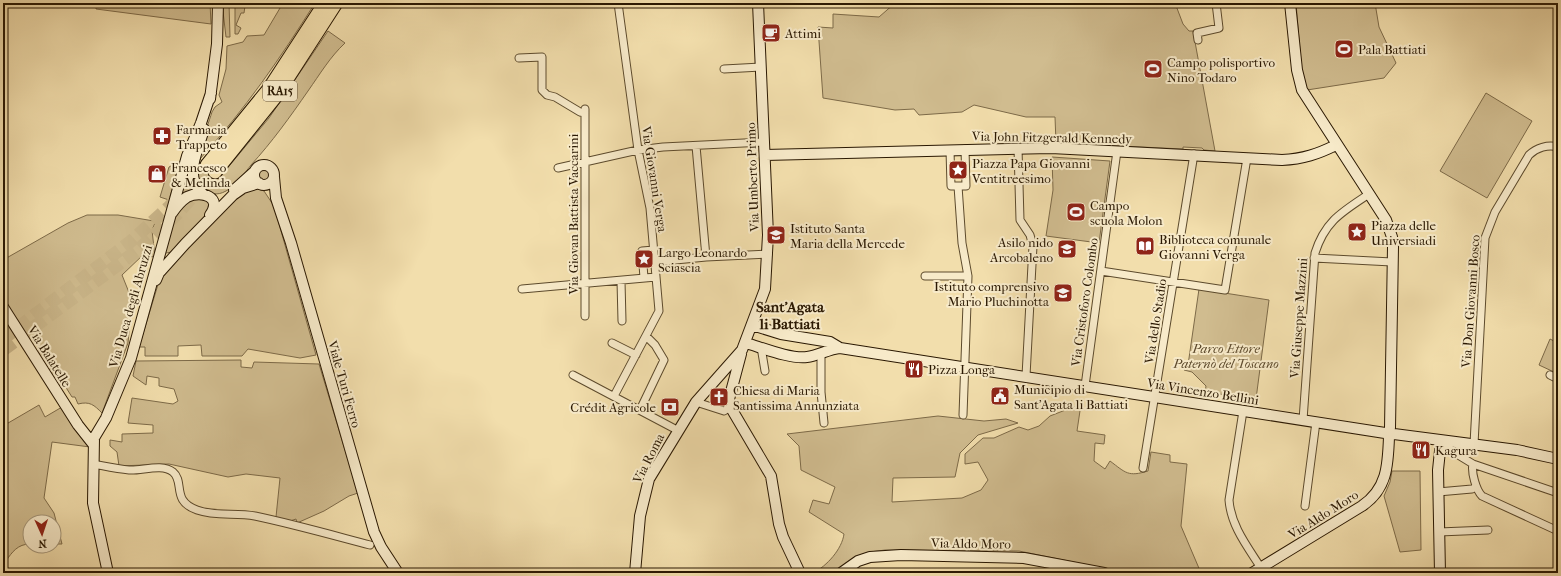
<svg xmlns="http://www.w3.org/2000/svg" width="1561" height="576" viewBox="0 0 1561 576" font-family="'IM FELL French Canon',serif">
  <style>
    .green { fill: #d0bc8f; stroke: #7d6a48 }
    .lines { fill: none; stroke-linecap: round; stroke-linejoin: round }
    .highway-tunnel { stroke: #cab68a; stroke-width: 13; stroke-dasharray: 13 6; stroke-linecap: butt }
    .street-casing { stroke: #5c4a2c; stroke-width: 9 }
    .secondary-casing { stroke: #2a1802; stroke-width: 12 }
    .highway-casing { stroke: #2a1802; stroke-width: 15 }
    .street { stroke: #f7eac9; stroke-width: 7 }
    .secondary { stroke: #f7eac9; stroke-width: 10 }
    .highway { stroke: #f2deac; stroke-width: 13 }
    .labels { text-anchor: middle; stroke-width: 4; stroke-linejoin: round; paint-order: stroke }
    .shield { fill: #f7eac9; stroke: #68573e; stroke-width: 1 }
    .shield-label { font-size: 12px; font-weight: bold; fill: #2a1802 }
    .poi-label { font-size: 13px; fill: #2a1802; stroke: #f7eac9; text-anchor: start }
    .street-label { font-size: 13px; fill: #2a1802; stroke: #f7eac9 }
    .park-label { font-size: 13px; font-style: italic; fill: #5c492c; stroke: #f7eac9 }
    .quarter-label { font-size: 15px; font-weight: bold; fill: #2a1802; stroke: #f7eac9 }
  </style>
  <rect width="100%" height="100%" fill="#f2deac"/>
  <filter id="stains"><feTurbulence type="fractalNoise" baseFrequency=".005" numOctaves="4"/><feColorMatrix values="0 0 0 0 .2 0 0 0 0 .09 0 0 0 0 .02 0 0 0 .5 -.17"/></filter>
  <radialGradient id="worn" r=".72"><stop offset=".6" stop-color="#630" stop-opacity="0"/><stop offset="1" stop-color="#630" stop-opacity=".3"/></radialGradient>
  <path class="green" d="M96 3H210L211 24 96 9Z
    M222 3H229L230 37H226Z
    M283 3H315C279 60 246 108 200 159L220 177 269 118 328 31 345 43C330 57 320 74 308 91 290 117 272 142 251 165 244 174 236 186 226 191 217 196 211 194 203 189 186 177 207 129 212 112L215 107 222 102 219 95 226 69 227 46 243 42 247 36 264 35Z
    M895 3H1175L1183 24 1189 31H1193L1215 151 1204 150 1202 148 1183 147V149L1099 145 1097 144 1094 145 1056 143 1055 117H1026L974 105 962 112 919 115 914 109 895 110 823 98 818 27 833 28V14L879 17Z
    M1296 3H1375L1379 27 1396 63 1384 78 1307 90 1302 76Z
    M237 6H245L244 13H241L236 25 241 28 238 34H235V8Z
    M1486 93 1532 121 1487 198 1440 171Z
    M1052 157 1110 161 1099 243 1046 236 1053 190Z
    M173 165 179 167 169 200 160 197 169 167Z
    M257 175a7 7 0 1 1 14 0a7 7 0 1 1-14 0Z
    M255 188 264 191 274 206 316 355 300 358 248 349 242 356H202L201 345 178 346V356H145V347H139L160 278 238 194Z
    M193 198 210 200 209 212 172 252 166 253 164 252C168 228 169 210 193 198Z
    M87 215H118L154 221 155 223 152 230 155 257 145 256 144 254 122 275 132 300 128 343 102 413C94 405 90 401 78 404L75 397H72L65 386 59 390 40 361 38 343 33 337 27 339 3 302 7 296 3 291V260L68 223Z
    M1199 289 1269 300 1256 399 1205 392 1206 386 1192 372 1184 370 1185 365H1188Z
    M1550 339 1558 343V362L1554 372 1539 365Z
    M241 360V367L252 368 254 362 319 364 358 493 349 496 324 511 297 523 296 519 290 521 276 517 280 478 246 474 228 477 169 464 119 466 117 452 110 446V440L122 442V434L153 433V425L128 423 132 398 173 404 178 401 174 389 159 386V378L147 376 146 385 133 376 136 361Z
    M1081 404 1077 431 1105 435 1104 444 1095 443 1094 461 1105 469 1110 461C1126 473 1128 477 1148 471L1151 452 1170 455V462L1187 464 1181 526 1201 573H1128L1019 551 885 550 870 552 834 573H813C827 566 842 549 844 534L809 512 813 500 829 504 835 487 801 470 799 446 787 434 938 416 984 421 1006 419 1018 423 978 435 960 453 955 477 893 478 892 502 962 498 981 490 988 480 978 462 965 464V454L983 438H994L1019 427 1028 430 1039 426 1050 416Z
    M39 405 45 417 62 407 90 447 52 442 44 498 54 513 62 544H54V522H30V544C18 544 12 552 6 561L3 559V426Z
    M1392 471H1420L1421 550 1400 552 1384 496 1390 482Z"/>
  <g class="lines">
    <path class="highway-tunnel" d="M3 339 130 242 169 207 207 165
      M3 350 138 250 177 214 215 172"/>
    <defs>
      <path id="street" d="M1198 40 1197 33 1219 28 1216 3
        M519 58 542 57V90L547 95 555 97 580 112 585 113
        M724 69 761 67
        M696 146 706 257
        M1018 148 1020 220 1030 235 1033 246 1026 376
        M950 150 951 186H966L965 149
        M558 168 638 150 663 147 764 142
        M958 186 962 243 968 276 963 415
        M1314 258 1392 262
        M655 262 706 257 768 254
        M1101 271 1225 290 1247 158
        M925 276H968
        M644 278 642 251 654 250
        M621 281 622 321
        M522 289 656 277
        M585 316V109
        M612 343 636 355
        M761 347 765 371
        M821 353V392L824 423
        M573 375 677 430
        M1550 375 1558 379
        M1085 386 1117 151
        M614 396 659 311 650 208 638 150 618 3
        M696 402 724 411 729 408
        M640 410 664 360 655 345 646 336
        M1243 411 1229 500C1231 526 1247 546 1261 568
        M1303 420 1315 253C1325 221 1342 212 1369 194
        M1441 441 1455 453 1473 464 1558 493
        M1474 444 1485 238 1495 212 1529 155C1536 148 1548 144 1558 147
        M93 464C104 466 117 469 129 470 142 471 162 463 173 472 185 482 171 501 197 510 216 517 236 512 255 516 293 524 332 535 370 545
        M1473 464C1471 472 1476 490 1482 496L1558 531
        M1143 468 1194 154
        M1438 492 1472 489
        M1305 506 1316 422
        M1439 532 1488 530
        M3 569 7 573"/>
      <path id="secondary" d="M1290 3 1297 70 1302 90 1386 220 1392 237 1393 247 1390 428
        M210 99 217 44 218 3
        M204 129C198 151 182 177 204 195
        M765 155 1051 148 1282 160C1303 159 1318 154 1336 145
        M254 175a10 10 0 1 1 20 0a10 10 0 1 1-20 0Z
        M274 177 276 198 291 243 374 532 381 547 398 573
        M234 190 254 172
        M172 213C176 207 181 201 187 197 202 190 223 197 210 215
        M156 280 159 273 185 244 233 195 243 188 259 183
        M3 307 78 425 93 444
        M752 325 781 334 830 342 840 348
        M746 343C763 348 790 359 807 357 818 356 828 349 840 348L1385 433
        M741 354 728 403 771 476 779 524 783 537 800 573
        M1394 434 1517 450 1558 459
        M108 573 93 503 94 438 106 418 131 358 187 156 201 123 211 93
        M635 573 640 516 649 479 696 402 742 350 765 289 768 235 758 3
        M841 573 858 561 870 557 901 555 1024 558 1104 573
        M1252 573 1362 506C1387 489 1388 466 1389 437
        M1440 573 1438 470 1441 441"/>
      <path id="highway" d="M207 165 269 89 325 3
        M215 172 276 96 336 3"/>
    </defs>
    <use href="#street" class="street-casing"/>
    <use href="#secondary" class="secondary-casing"/>
    <use href="#highway" class="highway-casing"/>
    <use href="#street" class="street"/>
    <use href="#secondary" class="secondary"/>
    <use href="#highway" class="highway"/>
  </g>
  <defs>
    <symbol id="cafe-square" viewBox="-11 -11 22 22"><rect x="-9" y="-9" width="18" height="18" rx="4" fill="#8f2418" stroke="#f7eac9"/><path d="M-5.5-4.5H6V0H3Q3 3.5 0 3.5H-2.5Q-5.5 3.5-5.5 0ZM3-3.2v2h1.7v-2ZM-6 4.5H4V6H-6Z" fill="#fff"/></symbol>
    <symbol id="stadium-square" viewBox="-11 -11 22 22"><rect x="-9" y="-9" width="18" height="18" rx="4" fill="#8f2418" stroke="#f7eac9"/><path d="M0-5a6.5 5 0 1 0 0 10a6.5 5 0 1 0 0-10ZM-3.5-1.8h7v3.6h-7Z" fill="#fff"/></symbol>
    <symbol id="pharmacy-square" viewBox="-11 -11 22 22"><rect x="-9" y="-9" width="18" height="18" rx="4" fill="#8f2418" stroke="#f7eac9"/><path d="M-2-6h4v4h4v4h-4v4h-4v-4h-4v-4h4Z" fill="#fff"/></symbol>
    <symbol id="sight-square" viewBox="-11 -11 22 22"><rect x="-9" y="-9" width="18" height="18" rx="4" fill="#8f2418" stroke="#f7eac9"/><path d="M0-6L1.8-2.2L6-1.7L2.9 1.2L3.7 5.4L0 3.3L-3.7 5.4L-2.9 1.2L-6-1.7L-1.8-2.2Z" fill="#fff"/></symbol>
    <symbol id="shop-square" viewBox="-11 -11 22 22"><rect x="-9" y="-9" width="18" height="18" rx="4" fill="#8f2418" stroke="#f7eac9"/><path d="M-5-2.5h2.3a2.7 3.5 0 0 1 5.4 0H5L5.5 6h-11ZM-1.5-2.5h3a1.5 2.3 0 0 0-3 0Z" fill="#fff"/></symbol>
    <symbol id="school-square" viewBox="-11 -11 22 22"><rect x="-9" y="-9" width="18" height="18" rx="4" fill="#8f2418" stroke="#f7eac9"/><path d="M0-5L7-2L0 1L-7-2ZM-4 1L0 2.5L4 1V4Q0 6-4 4Z" fill="#fff"/></symbol>
    <symbol id="library-square" viewBox="-11 -11 22 22"><rect x="-9" y="-9" width="18" height="18" rx="4" fill="#8f2418" stroke="#f7eac9"/><path d="M-6-4Q-3-5.5-.7-3.5V5Q-3 3-6 4ZM6-4Q3-5.5 .7-3.5V5Q3 3 6 4Z" fill="#fff"/></symbol>
    <symbol id="restaurant-square" viewBox="-11 -11 22 22"><rect x="-9" y="-9" width="18" height="18" rx="4" fill="#8f2418" stroke="#f7eac9"/><path d="M-5-6h1v4h1v-4h1v4h1v-4h1v5L-1.5 .5V6h-2V.5L-5-1ZM5-6V6H3V1.5H1.5Q1.5-4 5-6Z" fill="#fff"/></symbol>
    <symbol id="civic-square" viewBox="-11 -11 22 22"><rect x="-9" y="-9" width="18" height="18" rx="4" fill="#8f2418" stroke="#f7eac9"/><path d="M-.6-6.5H3V-4.5H.6V-3L4-1V1h2V6H-6V1h2V-1L-.6-3ZM-1.2 2.5V6h2.4V2.5Z" fill="#fff"/></symbol>
    <symbol id="church-square" viewBox="-11 -11 22 22"><rect x="-9" y="-9" width="18" height="18" rx="4" fill="#8f2418" stroke="#f7eac9"/><path d="M-1.2-6h2.4v3.5h3.3v2.4h-3.3V6h-2.4V-.1h-3.3v-2.4h3.3Z" fill="#fff"/></symbol>
    <symbol id="bank-square" viewBox="-11 -11 22 22"><rect x="-9" y="-9" width="18" height="18" rx="4" fill="#8f2418" stroke="#f7eac9"/><path d="M-6-4H6V4H-6ZM0-2.3a2.3 2.3 0 1 0 0 4.6a2.3 2.3 0 1 0 0-4.6Z" fill="#fff"/></symbol>
  </defs>
  <g fill-rule="evenodd">
    <use href="#cafe-square" x="760" y="22" width="22" height="22"/>
    <use href="#stadium-square" x="1333" y="38" width="22" height="22"/>
    <use href="#stadium-square" x="1142" y="58" width="22" height="22"/>
    <use href="#pharmacy-square" x="151" y="125" width="22" height="22"/>
    <use href="#sight-square" x="947" y="159" width="22" height="22"/>
    <use href="#shop-square" x="146" y="163" width="22" height="22"/>
    <use href="#stadium-square" x="1065" y="201" width="22" height="22"/>
    <use href="#sight-square" x="1346" y="221" width="22" height="22"/>
    <use href="#school-square" x="765" y="224" width="22" height="22"/>
    <use href="#library-square" x="1134" y="235" width="22" height="22"/>
    <use href="#school-square" x="1056" y="238" width="22" height="22"/>
    <use href="#sight-square" x="633" y="248" width="22" height="22"/>
    <use href="#school-square" x="1052" y="282" width="22" height="22"/>
    <use href="#restaurant-square" x="903" y="358" width="22" height="22"/>
    <use href="#civic-square" x="989" y="385" width="22" height="22"/>
    <use href="#church-square" x="708" y="386" width="22" height="22"/>
    <use href="#bank-square" x="659" y="396" width="22" height="22"/>
    <use href="#restaurant-square" x="1410" y="439" width="22" height="22"/>
  </g>
  <g class="labels">
    <rect class="shield" x="263" y="81" width="34" height="20" rx="3"/>
    <g class="shield-label">
      <text x="280" y="95">RA15</text>
    </g>
    <g class="poi-label">
      <text x="785" y="38">Attimi</text>
      <text x="1358" y="54">Pala Battiati</text>
      <text x="1167" y="67">Campo polisportivo<tspan x="1167" dy="15">Nino Todaro</tspan></text>
      <text x="176" y="134">Farmacia<tspan x="176" dy="15">Trappeto</tspan></text>
      <text x="972" y="168">Piazza Papa Giovanni<tspan x="972" dy="15">Ventitreesimo</tspan></text>
      <text x="171" y="172">Francesco<tspan x="171" dy="15">&amp; Melinda</tspan></text>
      <text x="1090" y="210">Campo<tspan x="1090" dy="15">scuola Molon</tspan></text>
      <text x="1371" y="230">Piazza delle<tspan x="1371" dy="15">Universiadi</tspan></text>
      <text x="790" y="233">Istituto Santa<tspan x="790" dy="15">Maria della Mercede</tspan></text>
      <text x="1159" y="244">Biblioteca comunale<tspan x="1159" dy="15">Giovanni Verga</tspan></text>
      <text x="1053" y="247" text-anchor="end">Asilo nido<tspan x="1053" dy="15">Arcobaleno</tspan></text>
      <text x="658" y="257">Largo Leonardo<tspan x="658" dy="15">Sciascia</tspan></text>
      <text x="1049" y="291" text-anchor="end">Istituto comprensivo<tspan x="1049" dy="15">Mario Pluchinotta</tspan></text>
      <text x="928" y="374">Pizza Longa</text>
      <text x="1014" y="394">Municipio di<tspan x="1014" dy="15">Sant'Agata li Battiati</tspan></text>
      <text x="733" y="395">Chiesa di Maria<tspan x="733" dy="15">Santissima Annunziata</tspan></text>
      <text x="656" y="412" text-anchor="end">Crédit Agricole</text>
      <text x="1435" y="455">Kagura</text>
    </g>
    <g class="street-label">
      <text transform="translate(1052 137) rotate(1)" y="5">Via John Fitzgerald Kennedy</text>
      <text transform="translate(752 177) rotate(-92)" y="5">Via Umberto Primo</text>
      <text transform="translate(655 179) rotate(81)" y="5">Via Giovanni Verga</text>
      <text transform="translate(573 214) rotate(-90)" y="5">Via Giovan Battista Vaccarini</text>
      <text transform="translate(1470 301) rotate(-86)" y="5">Via Don Giovanni Bosco</text>
      <text transform="translate(1084 302) rotate(-82)" y="5">Via Cristoforo Colombo</text>
      <text transform="translate(130 306) rotate(-74)" y="5">Via Duca degli Abruzzi</text>
      <text transform="translate(1298 318) rotate(-86)" y="5">Via Giuseppe Mazzini</text>
      <text transform="translate(1155 321) rotate(-81)" y="5">Via dello Stadio</text>
      <text transform="translate(50 356) rotate(58)" y="5">Via Balatelle</text>
      <text transform="translate(345 384) rotate(74)" y="5">Viale Turi Ferro</text>
      <text transform="translate(1203 391) rotate(9)" y="5">Via Vincenzo Bellini</text>
      <text transform="translate(648 458) rotate(-63)" y="5">Via Roma</text>
      <text transform="translate(1323 514) rotate(-32)" y="5">Via Aldo Moro</text>
      <text transform="translate(971 543) rotate(1)" y="5">Via Aldo Moro</text>
    </g>
    <g class="park-label">
      <text x="1226" y="353">Parco Ettore<tspan x="1226" dy="15">Paternò del Toscano</tspan></text>
    </g>
    <g class="quarter-label">
      <text x="790" y="312">Sant'Agata<tspan x="790" dy="17">li Battiati</tspan></text>
    </g>
  </g>
  <rect width="1561" height="576" fill="none" stroke="#f2deac" stroke-width="16"/>
  <rect x="4" y="4" width="1553" height="568" fill="none" stroke="#2a1802" stroke-width="2"/>
  <rect x="8" y="8" width="1545" height="560" fill="none" stroke="#2a1802"/>
  <g transform="translate(42 534) rotate(177)"><circle r="19" fill="#f7eac9" stroke="#a59679"/>
  <path d="M0-3L7 15L0 10L-7 15Z" fill="#8f2418"/>
  <text y="-6" font-size="11" font-weight="bold" text-anchor="middle" fill="#2a1802">N</text>
  </g>
  <rect width="100%" height="100%" filter="url(#stains)"/>
  <rect width="100%" height="100%" fill="url(#worn)"/>
</svg>
